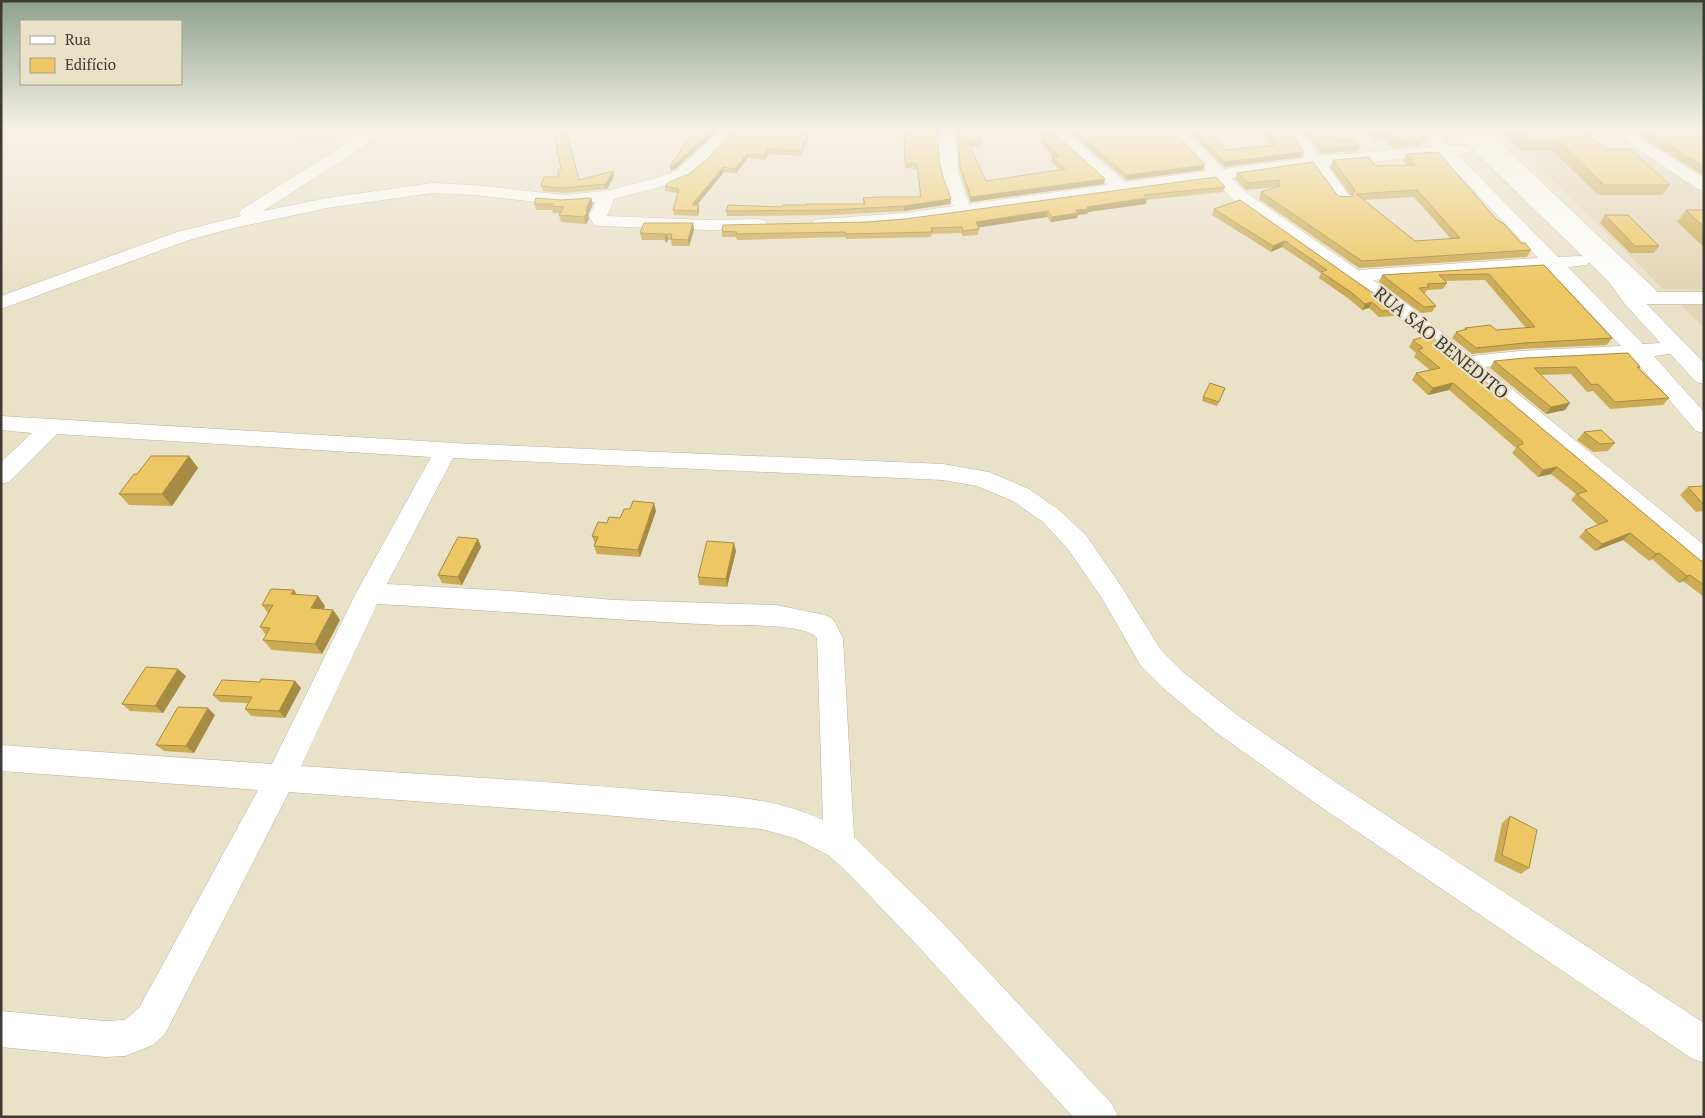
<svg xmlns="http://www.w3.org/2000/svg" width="1705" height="1118" viewBox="0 0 1705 1118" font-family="'PT Serif',serif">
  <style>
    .built { fill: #e3d6b7 }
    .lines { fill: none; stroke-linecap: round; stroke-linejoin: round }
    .minor-casing { stroke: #bcb39c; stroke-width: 1 }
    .major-casing { stroke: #bcb39c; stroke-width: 1 }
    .minor { fill: #fff; fill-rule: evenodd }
    .major { fill: #fff; fill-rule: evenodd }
    .wall { fill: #ccab55; fill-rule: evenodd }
    .shaded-wall { fill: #a68b45 }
    .building { fill: #edc763; stroke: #a68b45; fill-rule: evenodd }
    .labels { text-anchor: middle; stroke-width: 4.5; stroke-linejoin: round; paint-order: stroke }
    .street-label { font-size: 18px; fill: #3f3b32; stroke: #eae1c9 }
  </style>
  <rect width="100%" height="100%" fill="#eae1c9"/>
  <path class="built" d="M1638 149 1704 194V290L1663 289 1522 150Z
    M1681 305H1704V328Z"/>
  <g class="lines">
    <defs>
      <path id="minor" d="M260 130H386L380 136 263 211 327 198 432 183 474 185 563 195 605 191 660 177 676 171 721 130H736L705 163 688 177 671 184 614 199 607 216 709 220 758 219 764 220 767 224 764 228 758 229 709 230 600 226 594 225 589 216 596 202 563 205 474 195 432 193 327 208 230 229 189 240 1 309V296L177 232 241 216 239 213 242 209 357 137 267 135 262 133Z
        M940 130H955L958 171 969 204 1108 185 1048 130H1064L1125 182 1207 171 1170 130H1185L1223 169 1305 158 1286 130H1301L1320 156 1432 147 1418 130H1433L1449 146H1471L1473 149 1471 152 1457 154 1558 257 1581 256 1587 257 1590 261 1587 265 1568 267 1643 344 1677 342 1684 344 1687 348 1684 352 1654 356 1704 412V433L1696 431 1633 358 1520 363 1485 367 1704 545V568L1695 566 1388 308 1232 199 1215 180 904 223 820 229 814 228 811 224 814 220 820 219 904 213 953 206C942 182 937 156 940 130ZM1441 156 1538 258 1358 270 1244 191 1231 178 1311 166 1337 202H1349L1351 198 1327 165ZM1548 269 1621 346 1520 351 1471 356 1402 300 1373 280Z
        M1470 130H1486L1658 292H1704V304H1636L1629 302 1626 298 1629 294 1636 292Z
        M1609 130H1627L1704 178V190L1698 189Z
        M1 416 472 444 943 464 989 472 1029 489 1059 510 1086 535 1121 586 1161 650 1183 672 1237 715 1340 785 1704 1023V1063L1691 1058 1318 805 1217 733 1163 688 1141 666 1103 600 1068 549 1043 522 1013 501 977 486 943 480 453 458 387 584 511 591 614 600 776 605 825 615 833 619 843 638 854 837 940 920 1112 1104 1118 1117H1073L916 944 848 873 828 855 797 839 762 829 593 814 289 792 165 1034 153 1045 125 1056 105 1057 1 1047V1011L105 1021 125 1020 139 1008 258 790 1 771V745L272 764 356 593 431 457 57 434 9 482 1 484V462L32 433 1 430ZM377 604C492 610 606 620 721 625 738 625 809 624 817 638L823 820C768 794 704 795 645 790 530 780 416 774 301 766Z"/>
      <path id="major" d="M1453 130H1470L1623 273 1638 295 1704 363V384L1696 382 1624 303 1608 281Z"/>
    </defs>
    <use href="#minor" class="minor-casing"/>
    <use href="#major" class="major-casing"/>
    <use href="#minor" class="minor"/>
    <use href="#major" class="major"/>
  </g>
  <path class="wall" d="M690 130H719L675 169 671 171 691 135H690L689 131Z
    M734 130H827L826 131 811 130 801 156 768 154 765 160 748 158 736 173 724 172 697 205 699 210 698 216 674 215 673 210 678 193 665 191V186L689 174 706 160Z
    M904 130H940L938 138V155L942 174 951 199 950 204 904 211 831 215 727 216 726 211 807 205 863 204V198L920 197 917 169 905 168Z
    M957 130H979L982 142 981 147H970L986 181 1060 170 1051 162 1052 157H1054L1040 143 1041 138H1044L1036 130H1051L1104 184 970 202 960 171Z
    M1067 130H1173L1203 170 1126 180Z
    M1187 130H1210L1226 150 1271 145 1261 130H1289L1304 152 1302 157 1224 167Z
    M1303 130H1329L1336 139 1359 146 1357 151 1321 154Z
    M1366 130H1415L1424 139 1421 146 1393 148 1386 140H1375Z
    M1508 130H1581L1607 149 1670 185 1662 195H1598L1553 151H1521L1506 134Z
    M1630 130H1704V176Z
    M1406 154 1496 219 1521 243 1531 250 1527 257 1359 268 1259 199 1261 192 1276 187 1246 190 1235 179 1237 173 1313 162 1338 196 1352 197 1330 167 1333 160 1375 166 1406 165 1403 161ZM1414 197 1451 239 1415 241 1364 200Z
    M613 171 614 176 607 189H605L563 193 543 191 541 186 579 180Z
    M1225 187 1223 192 1146 200V204L1088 212 1087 214 1078 215 1077 218 1051 222 1047 217 978 227 979 229 978 235 963 236 961 233 932 234 931 237 846 239 845 237 737 240 736 237H722V231L905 219Z
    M591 198 593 204 588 215 589 219 586 224 561 222 559 215 560 213H553L552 210H536L534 204Z
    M1240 200 1397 310 1394 316 1379 317 1369 308 1362 310 1349 299 1319 278 1321 273 1282 247 1271 252 1212 215 1214 209Z
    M1686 210H1704V247L1677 222Z
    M1605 215 1659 246 1654 253H1630L1600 223Z
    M693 223 694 230 689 246H672L671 240H668L666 243 665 240H642L640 233Z
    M1544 265 1612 338 1607 345 1520 349 1472 354 1452 338 1456 332 1464 330 1465 328 1496 330 1526 328 1485 280 1445 281 1447 283 1443 289 1427 290 1425 293H1424L1436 306 1432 312 1421 313 1379 282 1382 275Z
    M1413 340 1701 561H1704V597L1683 581 1679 583 1652 559 1649 561 1623 540 1595 551 1579 537 1585 530 1598 525 1571 500 1576 494 1551 474 1538 477 1512 453 1516 448 1449 390 1428 395 1412 380 1416 373 1430 370 1414 357 1416 353 1409 347Z
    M1494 361 1640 367 1639 369 1669 398 1663 405 1610 409 1593 391 1587 392 1571 374 1541 375 1565 410 1546 414 1490 368Z
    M1225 388 1217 406 1202 401 1203 397Z
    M1584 432 1615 443 1608 451 1593 452 1577 440Z
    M189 456 198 468 172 506 129 505 119 494 137 474Z
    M1704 486V511L1696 512 1680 495 1688 487Z
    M656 511 640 557 597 554 594 546 595 544 592 536 607 523 620 518Z
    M478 539 481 547 462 585 442 583 438 575Z
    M736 551 727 587 699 585 698 577Z
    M297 595 325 606 324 609 333 610 340 620 322 654 272 650 263 640 266 635 260 627 268 613 262 605Z
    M186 676 163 713 130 711 122 704Z
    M295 681 301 688 285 718 251 716 245 709 248 703 220 702 213 695 260 682Z
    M215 715 194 753 164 751 156 745Z
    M1510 816 1529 868 1521 874 1494 861 1502 823Z"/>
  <path class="shaded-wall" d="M713 130H719L675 169 671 171 670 166Z
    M809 130H811L801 156V151Z
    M767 149 768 154 765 160 764 155Z
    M1304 152 1302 157 1224 167 1225 162Z
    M747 154 748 158 736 173 735 169Z
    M1205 165 1203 170 1126 180 1127 175Z
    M723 167 724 172 693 210 692 205Z
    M613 171 614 176 607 189H605L604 184Z
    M1105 179 1104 184 970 202 971 197Z
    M591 198 593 204 588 215 589 219 586 224 584 217 586 209Z
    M1147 198 1146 204 1088 212 1087 214 1078 215 1077 218 1051 222 1052 217 1087 207Z
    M951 199 950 204 904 211V206Z
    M699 205V210L698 216 697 211Z
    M1048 211 1047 217 975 228 976 222Z
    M693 223 694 230 689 246 688 240Z
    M667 234 668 240 666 243 665 237Z
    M1285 241 1282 247 1271 252 1273 246Z
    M1372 302 1369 308 1362 310 1365 304Z
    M1453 383 1449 390 1428 395 1433 388Z
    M1570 403 1565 410 1546 414 1551 407Z
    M189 456 198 468 172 506 162 494Z
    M1557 467 1551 474 1538 477 1543 470Z
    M654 503 656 511 640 557 638 550Z
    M1630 533 1623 540 1595 551 1602 544Z
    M478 539 481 547 462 585 458 577Z
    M734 543 736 551 727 587 726 579Z
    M1659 553 1652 559 1649 561 1656 554Z
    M1690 575 1683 581 1679 583 1687 576Z
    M294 590 301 601 291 594Z
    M318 596 325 606 319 618 311 608Z
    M333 610 340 620 322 654 315 644Z
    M178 669 186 676 163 713 155 706Z
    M295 681 301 688 285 718 279 711Z
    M208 708 215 715 194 753 186 746Z"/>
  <path class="building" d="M560 130H566L579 180 613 171 606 184 562 188 541 186 544 177H559L558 170 561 169 553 131Z
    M690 130H713L674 165 670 166 694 131H689Z
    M734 130H809L801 151 767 149 764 155 747 154 735 169 723 167 692 205H699L697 211 673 210 679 189 665 186 669 182 689 174 706 160Z
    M904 130H939L938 135V155L942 174 951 199 904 206 831 210 726 211 728 205 782 207 783 205H807V204H865L863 198 878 197H921L917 164 905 163Z
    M958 130H979L982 142H968L986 181 1065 169 1052 157 1059 156 1041 138 1049 137 1042 130H1051L1105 179 971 197 960 166Z
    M1073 130H1173L1205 165 1127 175Z
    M1193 130H1210L1226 150 1276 145 1266 130H1289L1304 152 1225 162Z
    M1308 130H1329L1336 139H1353L1359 146 1323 149Z
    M1375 130H1415L1424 139 1396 141 1389 133H1378Z
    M1516 130H1581L1607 149H1630L1670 185H1604L1559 141H1526Z
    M1644 130H1704V167Z
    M1438 152 1496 219 1504 224 1521 243H1525L1531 250 1362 261 1261 192 1280 186 1279 180 1248 183 1237 173 1313 162 1338 196 1352 197 1355 190 1333 160 1369 157 1375 166 1415 165 1406 154ZM1417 190 1460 238 1415 241 1356 194Z
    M1216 177 1225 187 1144 195 1147 198 1087 207 1088 209 1076 210 1078 213 1052 217 1048 211 976 222 979 229 963 231 962 227 931 228 932 232 846 234 845 232 736 234 737 232 722 231 723 225 868 222 905 219Z
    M536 198 561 200 591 198 586 209 587 213 584 217 559 215 564 207 551 206 553 204H534Z
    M1240 200 1397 310 1382 311 1372 302 1365 304 1352 293 1321 272 1327 270 1285 241 1273 246 1214 209Z
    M1686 210H1704V227Z
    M1605 215H1628L1659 246H1635Z
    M644 223H693L688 240 671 239 672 234H667L665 237 666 234 640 233Z
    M1544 265 1612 338 1524 343 1476 348 1456 332 1467 329 1465 328 1490 325 1496 330 1535 327 1489 274 1439 275 1447 283 1427 284 1429 287 1419 288 1436 306 1424 307 1382 275Z
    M1430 335 1701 561H1704V585L1690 575 1687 576 1659 553 1656 554 1630 533 1602 544 1585 530 1608 521 1577 494 1587 491 1557 467 1543 470 1517 446 1523 444V442L1453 383 1433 388 1416 373 1440 368 1418 350 1423 348 1413 340Z
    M1628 353 1640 367H1637L1669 398 1615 402 1598 384 1592 385 1576 367 1534 368 1570 403 1551 407 1494 361 1525 358Z
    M1210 383 1225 388 1219 402 1203 397Z
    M1601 430 1615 443 1600 444 1584 432Z
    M151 456H189L162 494H119L134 474H137Z
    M1704 486V504H1703L1688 487Z
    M633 501 654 503 638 550 594 546 598 537 592 536 598 522 607 523 609 517 620 518 624 509H630Z
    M458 537 478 539 458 577 438 575Z
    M707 541 734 543 726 579 698 577Z
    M271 589 294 590 291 594 318 596 311 608 333 610 315 644 263 640 270 628 260 627 273 605H262Z
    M146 667 178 669 155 706 122 704Z
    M261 679 295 681 279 711 245 709 252 697 213 695 222 680 260 682Z
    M178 707 208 708 186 746 156 745Z
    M1510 816 1537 830 1529 868 1502 855Z"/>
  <linearGradient id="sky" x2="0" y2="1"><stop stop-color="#8da08e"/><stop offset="0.45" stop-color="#f6f2e7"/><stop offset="1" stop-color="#f6f2e7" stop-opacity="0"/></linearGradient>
  <rect width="1705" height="286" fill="url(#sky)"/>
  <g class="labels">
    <g class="street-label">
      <text transform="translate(1441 343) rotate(39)" y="6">RUA SÃO BENEDITO</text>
    </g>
  </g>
  <rect width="1705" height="1118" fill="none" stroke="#3f3b32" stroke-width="5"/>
  <rect x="20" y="20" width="162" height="65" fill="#eae1c9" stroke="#a69f8d"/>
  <rect x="30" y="36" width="25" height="8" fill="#ffffff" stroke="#a69f8d"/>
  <text x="65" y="45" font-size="15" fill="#3f3b32">Rua</text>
  <rect x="30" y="58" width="25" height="15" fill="#edc763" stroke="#a69f8d"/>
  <text x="65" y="70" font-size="15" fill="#3f3b32">Edifício</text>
</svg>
